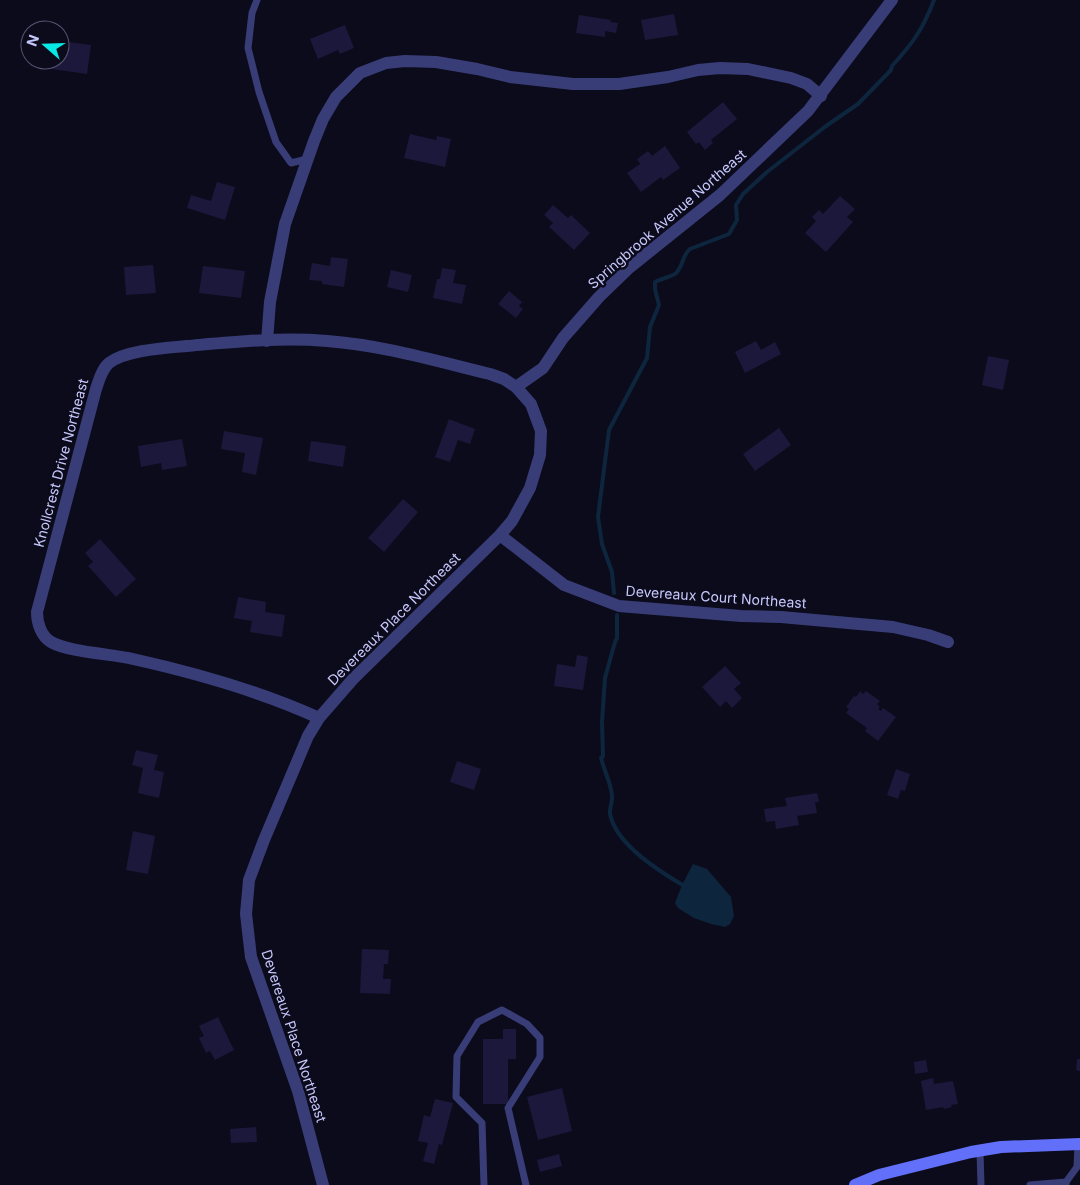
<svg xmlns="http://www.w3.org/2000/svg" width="1080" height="1185" viewBox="0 0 1080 1185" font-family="Inter,sans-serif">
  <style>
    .water { fill: #0d263e }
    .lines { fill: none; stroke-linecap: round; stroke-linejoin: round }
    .stream { stroke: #0d263e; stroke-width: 4 }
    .building { fill: #1b183b }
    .lane { stroke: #383d78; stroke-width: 7 }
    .street { stroke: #383d78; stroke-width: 12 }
    .secondary { stroke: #6270f9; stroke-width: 12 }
    .labels { text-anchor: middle; stroke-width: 5; stroke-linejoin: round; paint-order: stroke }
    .street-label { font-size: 14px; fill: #c7c8fd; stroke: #0c0b1b }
  </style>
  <rect width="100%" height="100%" fill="#0c0b1b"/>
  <path class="water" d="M693 864 707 869 731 897 734 916 730 924 725 927 711 924 694 918 678 908 675 903 682 885Z"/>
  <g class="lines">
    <path class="stream" d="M614 593 612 572 602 544 598 517 609 430 647 358 650 327 659 305 655 289V282C661 279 669 277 675 274 683 268 682 255 690 249L729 234 737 220 736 205 743 194 767 172 826 126 858 104 891 70 892 66C913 43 923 29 934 0
      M617 615V638L615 642 605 678 602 722 603 756 601 758C604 770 611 784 612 795 613 802 609 808 610 814 616 845 662 873 686 887"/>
  </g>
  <path class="building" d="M674 14 678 35 645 40 641 20Z
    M579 15 611 20 610 22 618 23 616 33 605 31V37L576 33Z
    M345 25 354 48 340 54 338 50 318 59 310 39Z
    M60 41 91 45 87 74 30 66 31 60H60Z
    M723 102 737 119 711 140 713 143 705 150 699 142 696 144 687 132Z
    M410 134 436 140 437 136 451 139 445 167 404 158Z
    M665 146 680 168 663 180 661 177 641 192 627 173 640 164 637 159 648 151 652 156Z
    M217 182 235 187 225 220 187 208 191 195 211 201Z
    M840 196 855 209 847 217 853 222 826 252 805 233 816 221 812 217 819 210 823 214Z
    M553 205 568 218 571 215 590 233 574 250 549 227 553 223 544 215Z
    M331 257 348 259 344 287 322 284V281L309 280 312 263 330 266Z
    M153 265 156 293 126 295 124 267Z
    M203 266 245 271 241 298 199 293Z
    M442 268 456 270 453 283 466 285 462 304 433 298 437 279H440Z
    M391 270 412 275 408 292 387 287Z
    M509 291 522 302 519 306 523 309 516 318 498 304Z
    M756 341 761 350 775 342 781 354 745 373 735 352Z
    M988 356 1009 360 1003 390 982 385Z
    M449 419 475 429 470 444 458 440 450 462 435 457Z
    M779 428 791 445 755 471 743 454Z
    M224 431 263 438 256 475 242 472 245 453 221 449Z
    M182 439 187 466 162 470 161 463 141 467 138 446Z
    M311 441 346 446 343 467 308 461Z
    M403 499 418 512 384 552 368 538Z
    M100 539 136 579 116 597 88 566 93 562 85 553Z
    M238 597 266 602 265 612 285 615 282 637 250 632 252 621 234 618Z
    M577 655 588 657 583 690 554 686 557 664 575 667Z
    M725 666 741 683 734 689 742 698 732 708 726 701 720 707 702 687Z
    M860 691 863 694 866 691 880 701 877 704 880 707 878 709 881 711 883 708 896 717 878 741 865 731 867 728 846 713 849 709 846 707 854 696 856 697Z
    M136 750 158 755 154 770 164 772 159 798 138 793 143 768 132 765Z
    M457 761 481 769 474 790 450 782Z
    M896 769 910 774 905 791 901 790 898 799 887 795Z
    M817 793 819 802H815L817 813 797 816 799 825 776 829 775 821 766 822 764 809 787 806 785 798Z
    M133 831 155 836 148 874 126 870Z
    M362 949 389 950 388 964H384L383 979H391L390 994 360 993Z
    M218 1017 234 1050 215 1060 210 1051 206 1053 199 1038 204 1036 199 1026Z
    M503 1029H516V1059H508V1104H483V1039H503Z
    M1077 1059H1080V1071L1076 1070Z
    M926 1060 928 1072 915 1074 914 1062Z
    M933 1078 934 1084 953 1081 958 1104 951 1105 952 1107 944 1109 943 1107 926 1110 921 1081Z
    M562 1088 572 1131 538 1140 527 1097Z
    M435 1099 453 1103 442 1145 439 1144 434 1164 423 1161 428 1143 418 1141 424 1115 430 1117Z
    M256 1127 257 1142 231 1143 230 1129Z
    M559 1154 562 1166 540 1172 537 1160Z"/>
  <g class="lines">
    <path class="lane" d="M257 0 252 13 248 48 259 92 276 142 291 163 307 159
      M980 1151 981 1185
      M484 1185 482 1123 456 1097 457 1056 478 1022 502 1010 527 1024 540 1038V1057L508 1108 526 1185
      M1030 1185 1066 1182
      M1066 1185V1182L1077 1167 1078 1144"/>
    <path class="street" d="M267 341 270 302 285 224 314 141 323 119 336 97 360 73 386 63 405 61 436 62 477 69 510 77 573 84H619L668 77 698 70 720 68 748 69 791 78 807 84 821 96
      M516 387 543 368 563 338 599 297 629 268 720 195 808 111 892 0
      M500 535 564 585 619 606 741 616 781 617 893 627 928 635 948 642
      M319 718C260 691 196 673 133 659 113 654 68 652 51 642 41 636 37 623 37 612L96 389C99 380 102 369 109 363 126 350 165 348 187 346 233 342 280 337 327 341 382 345 436 361 490 374L504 379 516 387 531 404 541 431 540 455 530 488 512 521 500 535 353 679 319 718 308 736 264 840 249 880 246 914 251 957 298 1091 323 1185"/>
    <path class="secondary" d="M855 1185 879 1175 971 1152 1001 1147 1080 1144"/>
  </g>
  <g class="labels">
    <g class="street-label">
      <text transform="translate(667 219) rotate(-41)" y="5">Springbrook Avenue Northeast</text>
      <text transform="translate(61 463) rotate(-75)" y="5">Knollcrest Drive Northeast</text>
      <text transform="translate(716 597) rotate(4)" y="5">Devereaux Court Northeast</text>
      <text transform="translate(394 619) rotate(-45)" y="5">Devereaux Place Northeast</text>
      <text transform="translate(294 1036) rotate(72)" y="5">Devereaux Place Northeast</text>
    </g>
  </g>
  <g transform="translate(45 45) rotate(290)"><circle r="24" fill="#0c0b1b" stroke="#575775"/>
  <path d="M0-4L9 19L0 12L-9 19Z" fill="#08e8e4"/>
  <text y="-8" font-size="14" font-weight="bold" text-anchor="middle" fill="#c7c8fd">N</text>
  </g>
</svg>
